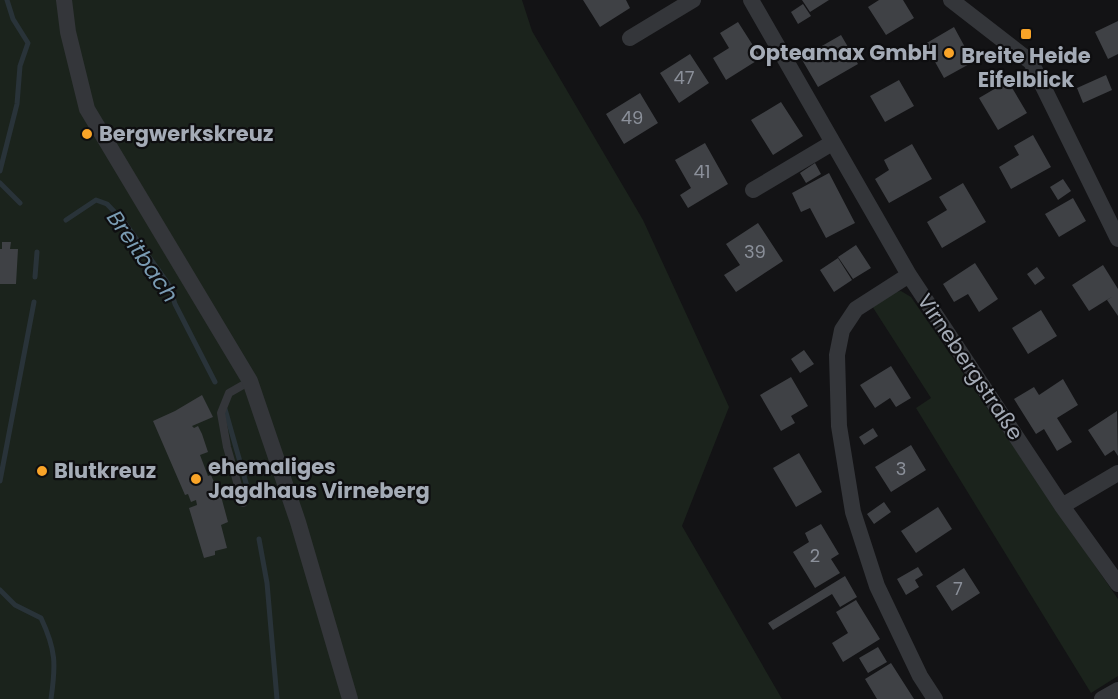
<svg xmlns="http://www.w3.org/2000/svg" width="1118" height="699" viewBox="0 0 1118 699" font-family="Poppins,sans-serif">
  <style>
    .green { fill: #1b231c }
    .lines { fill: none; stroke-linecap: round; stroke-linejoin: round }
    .stream { stroke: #293339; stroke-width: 5 }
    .building { fill: #3f4145 }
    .lane { stroke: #34363a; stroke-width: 8 }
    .street { stroke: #34363a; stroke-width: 16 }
    .poi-dot { fill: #f9a428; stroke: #0e0e10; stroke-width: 2 }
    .labels { text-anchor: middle; stroke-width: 4.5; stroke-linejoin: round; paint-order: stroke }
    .number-label { font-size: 18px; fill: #8b909a }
    .poi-label { font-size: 21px; font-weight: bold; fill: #a4abb6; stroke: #0e0e10; text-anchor: start }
    .street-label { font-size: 21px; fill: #a4abb6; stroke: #0e0e10 }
    .water-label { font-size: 22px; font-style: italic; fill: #7a9cb3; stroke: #0e0e10 }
  </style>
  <rect width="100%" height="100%" fill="#131315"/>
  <path class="green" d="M0 0H522L532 31 643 220 729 407 682 526 782 699H0Z
    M901 291 911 297 1118 599V676L1091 693 916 408 931 398 872 306 895 292Z"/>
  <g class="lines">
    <path class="stream" d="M0 171 17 104 20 66 28 43 13 19 7 0
      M0 183 20 203
      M66 220 96 200 107 204 125 223 169 285 175 304 215 382
      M35 277 37 252
      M225 409 250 497
      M0 481 34 302
      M259 539 267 583 277 699
      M0 590 15 605 41 618C56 650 56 664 51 699"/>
  </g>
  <path class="building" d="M583 0H626L630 8 600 27Z
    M802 0H829L810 12Z
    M879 0H903L914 18 886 35 868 7Z
    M803 4 811 16 798 24 791 12Z
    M1118 21V54L1108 59 1095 32Z
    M738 22 761 58 726 80 713 58 729 48 720 33Z
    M954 27 973 62 944 78 925 44Z
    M841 35 858 64 818 87 801 58Z
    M690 54 709 83 679 103 660 73Z
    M1106 75 1112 90 1083 103 1077 88Z
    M899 80 914 106 885 122 870 96Z
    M1008 81 1027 113 998 130 979 98Z
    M640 93 658 123 624 144 606 114Z
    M781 102 803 136 773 155 751 120Z
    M1033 135 1051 167 1011 189 999 167 1019 155 1014 146Z
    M705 143 728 184 688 208 680 195 691 188 675 160Z
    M912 144 932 179 889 203 875 179 889 170 884 160Z
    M815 163 821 174 806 183 800 173Z
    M829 173 855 223 826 238 810 208 801 212 792 193Z
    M1063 179 1071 191 1058 200 1050 187Z
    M963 183 986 222 942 248 927 222 947 210 939 197Z
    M1073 198 1086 221 1059 237 1045 214Z
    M758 223 783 261 736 292 724 275 740 265 726 244Z
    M2 242H11L10 249H18L16 284H0V249H2Z
    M856 245 871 268 853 279 838 257Z
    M838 258 852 280 834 292 820 270Z
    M975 263 998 299 979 312 968 294 954 302 943 284Z
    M1103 265 1118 289V316L1107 300 1113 296 1089 311 1072 285Z
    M1037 267 1045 278 1035 285 1027 274Z
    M1041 310 1057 336 1028 354 1012 328Z
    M804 350 814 364 800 373 791 359Z
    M891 366 911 398 896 407 890 398 875 408 860 385Z
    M791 377 808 406 791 416 795 423 781 431 760 395Z
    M1063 379 1078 405 1057 418 1072 442 1057 451 1044 429 1036 434 1014 399 1034 387 1039 395Z
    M202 395 213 417 192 426 194 428 198 426 202 434 208 452 200 455 208 476 211 475 214 482 218 485 228 522 221 525 227 548 215 551V555L204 558 189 508 197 505 196 500 191 502 188 494 185 495 153 421 175 411Z
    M1117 411 1118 456 1114 450 1105 456 1088 430Z
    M873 428 878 436 864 445 859 437Z
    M911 445 926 470 891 492 875 467Z
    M799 453 822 492 796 507 773 468Z
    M884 502 891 512 874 524 867 514Z
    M938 507 952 529 916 553 901 531Z
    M821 524 839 554 831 559 840 573 815 588 793 552 809 542 805 533Z
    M918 567 923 575 915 580 919 587 906 595 897 579Z
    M964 568 980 593 952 611 936 586Z
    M845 576 857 597 840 607 832 594 773 630 768 623Z
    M856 600 880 639 843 662 832 643 848 633 836 612Z
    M878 647 887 662 868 673 859 658Z
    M891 663 914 699H877L865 679Z"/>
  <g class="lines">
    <path class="lane" d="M243 503 227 447 221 413 229 393 250 381"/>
    <path class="street" d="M64 0 68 32 87 109 250 381 298 522 350 699
      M751 0 909 275 1062 506 1118 584
      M951 0 1031 62 1118 239
      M630 38 693 0
      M753 190 832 143
      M909 275 856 309 842 330 837 355 839 426 853 512 877 586 920 676 935 699
      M1062 506 1118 473
      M1102 699 1118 690"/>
  </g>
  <g class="poi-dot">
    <rect x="1020" y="28" width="12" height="12" rx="3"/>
    <circle cx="949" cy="53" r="6"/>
    <circle cx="87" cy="134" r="6"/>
    <circle cx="42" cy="471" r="6"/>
    <circle cx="196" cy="479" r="6"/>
  </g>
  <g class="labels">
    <g class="number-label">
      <text x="684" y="84">47</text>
      <text x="632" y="124">49</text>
      <text x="702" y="178">41</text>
      <text x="755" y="258">39</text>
      <text x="901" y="475">3</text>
      <text x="815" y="562">2</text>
      <text x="958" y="595">7</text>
    </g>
    <g class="poi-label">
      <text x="937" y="60" text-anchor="end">Opteamax GmbH</text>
      <text x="1026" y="63" text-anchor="middle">Breite Heide<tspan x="1026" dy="24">Eifelblick</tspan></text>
      <text x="99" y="141">Bergwerkskreuz</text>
      <text x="208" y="474">ehemaliges<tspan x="208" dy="24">Jagdhaus Virneberg</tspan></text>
      <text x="54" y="478">Blutkreuz</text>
    </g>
    <g class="street-label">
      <text transform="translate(970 367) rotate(56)" y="7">Virnebergstraße</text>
    </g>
    <g class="water-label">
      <text transform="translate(143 256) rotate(55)" y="8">Breitbach</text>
    </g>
  </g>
</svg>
